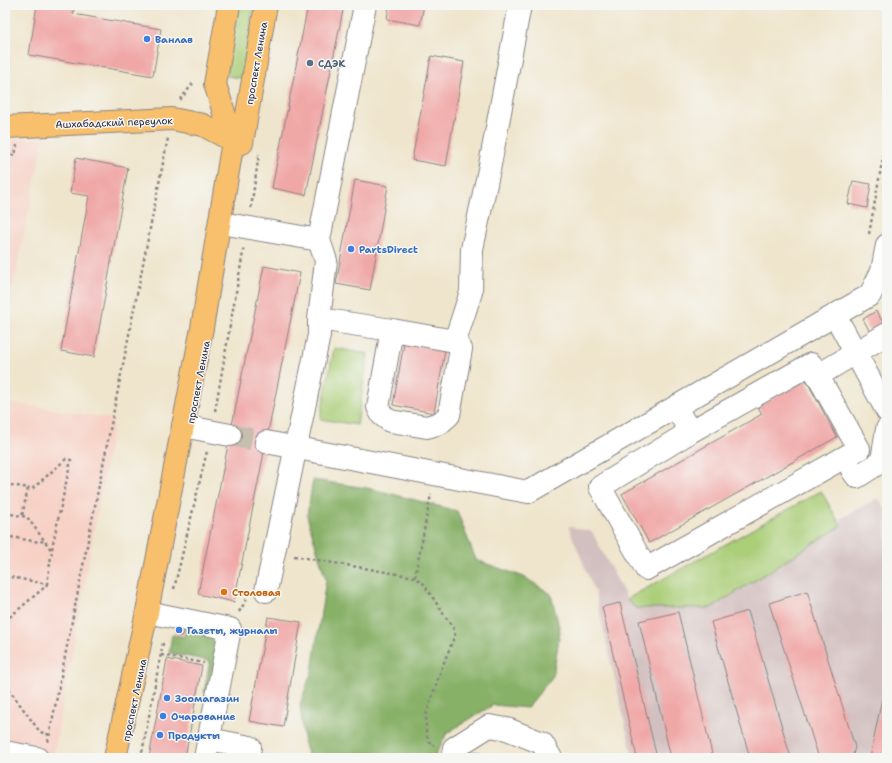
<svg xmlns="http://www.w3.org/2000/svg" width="892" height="763" viewBox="0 0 892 763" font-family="'Shantell Sans',sans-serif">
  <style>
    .built { fill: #f7d1c6 }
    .industrial { fill: #d2bfbf }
    .green { fill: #abce78; stroke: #66785a }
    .forest { fill: #88b168; stroke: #556a52 }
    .building { fill: #f0a8a7 }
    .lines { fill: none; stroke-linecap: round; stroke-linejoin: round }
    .minor-tunnel { stroke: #c6beaf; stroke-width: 22; stroke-dasharray: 22 11; stroke-linecap: butt }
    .minor-casing { stroke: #888484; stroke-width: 24 }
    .major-casing { stroke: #888484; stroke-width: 24 }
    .path { stroke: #888484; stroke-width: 2.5; stroke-dasharray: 3 3; stroke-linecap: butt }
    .minor { stroke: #fff; stroke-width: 22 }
    .major { stroke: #f8bf6c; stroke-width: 22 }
    .shop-dot { fill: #3f7fe0; stroke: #f6f6f2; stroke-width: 1.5 }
    .service-dot { fill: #5c6f8a; stroke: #f6f6f2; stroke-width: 1.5 }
    .food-dot { fill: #e8710a; stroke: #f6f6f2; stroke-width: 1.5 }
    .labels { text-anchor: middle; stroke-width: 3; stroke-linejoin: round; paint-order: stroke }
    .shop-label { font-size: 10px; font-weight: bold; fill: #366cbe; stroke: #f6f6f2; text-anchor: start }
    .street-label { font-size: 10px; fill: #22223b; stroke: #f6f6f2 }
    .service-label { font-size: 10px; font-weight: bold; fill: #4e5e75; stroke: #f6f6f2; text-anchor: start }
    .food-label { font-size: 10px; font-weight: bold; fill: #c56008; stroke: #f6f6f2; text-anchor: start }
  </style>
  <rect width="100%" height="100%" fill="#f6f6f2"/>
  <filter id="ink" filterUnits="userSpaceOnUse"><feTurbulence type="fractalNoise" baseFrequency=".025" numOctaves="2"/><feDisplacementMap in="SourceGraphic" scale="8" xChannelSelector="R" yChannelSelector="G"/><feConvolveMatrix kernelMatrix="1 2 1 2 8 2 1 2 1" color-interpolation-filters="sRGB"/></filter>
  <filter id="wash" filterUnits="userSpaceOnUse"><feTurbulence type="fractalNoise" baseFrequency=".012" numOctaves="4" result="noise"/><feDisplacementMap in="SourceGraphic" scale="16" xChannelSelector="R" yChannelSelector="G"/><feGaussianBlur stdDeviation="0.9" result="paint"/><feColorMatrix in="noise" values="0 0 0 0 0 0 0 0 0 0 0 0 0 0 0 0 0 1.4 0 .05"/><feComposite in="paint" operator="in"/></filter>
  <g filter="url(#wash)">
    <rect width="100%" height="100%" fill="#efe5cc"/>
    <path class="built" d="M44 138 5 325V140Z
      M5 402 114 419 53 758H5Z"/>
    <path class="industrial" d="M878 498 887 511V758H633L595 592 568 526 592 532 627 599 635 608 841 526 838 520Z"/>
    <path class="green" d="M239 5H254L241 78 226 76Z
      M334 348 368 354 357 425 320 419Z
      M821 491 841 526 711 608H635L627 599Z"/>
    <path class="forest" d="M313 480 373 489 457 511 476 560 524 577 551 594 560 631 553 676 527 708 493 705 447 733 434 758H309L304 740 300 704 312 671 326 580 307 516Z
      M186 626 223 633 212 694 204 692 210 661 169 653 172 635 184 637Z
      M212 752 240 757V758H211Z"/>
    <g id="blocks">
      <path class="building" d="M37 5H75L73 14 161 29 153 76 29 55Z
        M308 5H319L343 10 306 195 272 188Z
        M389 5H424L420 25 387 19Z
        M431 56 464 62 446 166 412 160Z
        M76 158 128 168 94 357 61 351 89 196 70 193Z
        M355 180 388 186 370 290 336 284Z
        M853 181 871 184 867 208 848 204Z
        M264 266 300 273 234 602 198 594Z
        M876 311 884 324 870 332 863 319Z
        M404 343 445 350 434 413 393 405Z
        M806 380 837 437 649 543 622 494 762 414 758 407Z
        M807 591 855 747 852 758H819L769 603Z
        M620 603 657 758H637L602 607Z
        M748 611 791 758H750L711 622Z
        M678 612 713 758H671L639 621Z
        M268 617 301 622 283 727 249 721Z
        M176 624 184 626 182 636 174 634Z
        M167 659 202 666 185 758H149Z
        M885 683 887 684V758H870Z
        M474 752 502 757V758H473Z"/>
    </g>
  </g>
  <g filter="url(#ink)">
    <use href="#blocks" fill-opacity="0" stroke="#888484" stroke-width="1"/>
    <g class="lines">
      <path class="minor-tunnel" d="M230 435 266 442"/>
      <defs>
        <path id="minor" d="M227 224 319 240 326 261 319 319V335L266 591
          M319 240 365 5
          M835 315 887 411
          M319 319 392 330 398 331 455 341 461 349 449 415 440 423 427 427 390 421 382 415 378 407 392 330
          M455 341 471 292 472 249 490 165 520 5
          M822 373 887 334
          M676 407 690 432 600 487 646 569 859 449 811 364 690 432
          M183 426 230 435
          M266 442 528 492 870 295 882 271 887 245
          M852 470 857 477 882 461 887 429
          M147 612 230 629 205 758
          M209 739 250 747 248 758
          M5 752 37 758
          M452 758 454 748 489 726 507 729 542 743 551 758"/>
        <path id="major" d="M5 127 172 119 203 125 233 141 242 143 266 5
          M115 758 147 612 202 328 233 141 215 84 229 5"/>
      </defs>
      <use href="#minor" class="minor-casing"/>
      <use href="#major" class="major-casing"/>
      <path class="path" d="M180 100 194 82
        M5 155H15L17 145
        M251 208 259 154
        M869 234 887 135
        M215 411 244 247
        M5 484 28 488 22 516 5 513
        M22 516 27 517 52 551
        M5 536 39 542 44 541
        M294 556 415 577 423 583 453 628 455 635 441 670 426 715V734L431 745H434
        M5 576 47 584 53 543 71 460 66 459 32 489 28 488
        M415 577 431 494
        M174 589 207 451
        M239 612 248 597
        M5 621 46 586 47 584
        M161 655 204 663
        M5 684 40 732 50 735
        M48 742 168 138
        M141 758 163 643"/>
      <use href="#minor" class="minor"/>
      <use href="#major" class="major"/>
    </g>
  </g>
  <g class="shop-dot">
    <circle cx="147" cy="39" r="4"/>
    <circle cx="351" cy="249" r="4"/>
    <circle cx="179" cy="630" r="4"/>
    <circle cx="167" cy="698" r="4"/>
    <circle cx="163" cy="716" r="4"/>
    <circle cx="160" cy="735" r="4"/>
  </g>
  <circle class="service-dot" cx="310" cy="63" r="4"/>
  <circle class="food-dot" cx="224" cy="592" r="4"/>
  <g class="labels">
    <g class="shop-label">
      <text x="155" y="43">Ванлав</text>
      <text x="359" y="253">PartsDirect</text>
      <text x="187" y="634">Газеты, журналы</text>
      <text x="175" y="702">Зоомагазин</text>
      <text x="171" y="720">Очарование</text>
      <text x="168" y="739">Продукты</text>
    </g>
    <g class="street-label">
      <text transform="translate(256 63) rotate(-80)" y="4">проспект Ленина</text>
      <text transform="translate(114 122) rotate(-2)" y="4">Ашхабадский переулок</text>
      <text transform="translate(198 382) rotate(-79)" y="4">проспект Ленина</text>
      <text transform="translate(134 700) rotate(-78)" y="4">проспект Ленина</text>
    </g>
    <g class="service-label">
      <text x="318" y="67">СДЭК</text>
    </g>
    <g class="food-label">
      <text x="232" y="596">Столовая</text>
    </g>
  </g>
  <rect width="892" height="763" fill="none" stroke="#f6f6f2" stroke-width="20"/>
</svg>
